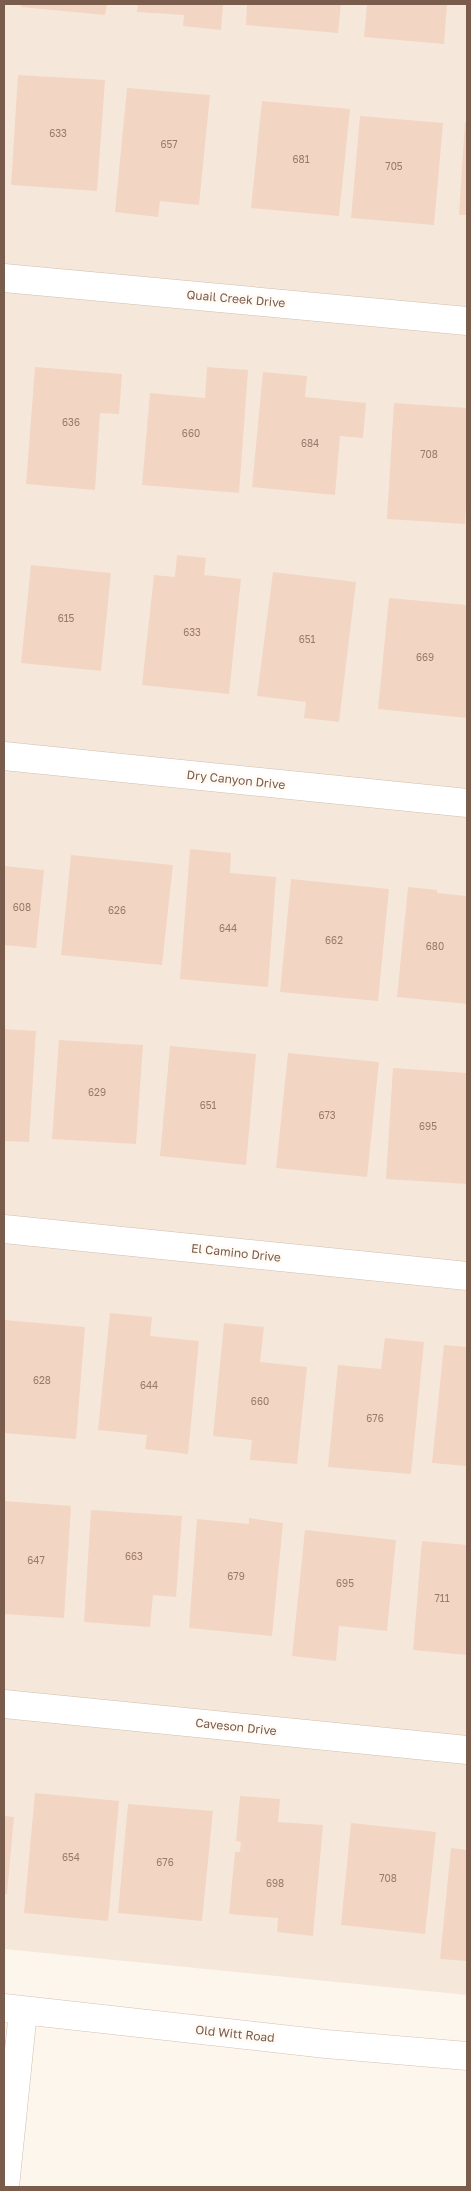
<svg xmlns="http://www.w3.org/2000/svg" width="471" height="2191" viewBox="0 0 471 2191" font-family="'Golos Text',sans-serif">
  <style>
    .residential { fill: #f5e8da }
    .building { fill: #f3d5c3 }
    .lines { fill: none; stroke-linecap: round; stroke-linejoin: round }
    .street-casing { stroke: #d1beb0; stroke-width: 29 }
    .secondary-casing { stroke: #d6c0b0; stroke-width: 29 }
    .street { stroke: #fff; stroke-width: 28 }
    .secondary { stroke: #fff; stroke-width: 28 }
    .labels { text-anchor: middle; stroke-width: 5; stroke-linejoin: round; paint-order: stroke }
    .number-label { font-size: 10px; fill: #987a6a }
    .street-label { font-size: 12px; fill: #7a5c4d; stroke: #fffaf3 }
  </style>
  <rect width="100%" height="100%" fill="#fdf6ec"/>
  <path class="residential" d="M4 4H467V1995L4 1949Z"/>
  <path class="building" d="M21 4H107L105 15 21 7Z
    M138 4H223L221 30 183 26 184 15 137 12Z
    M247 4H341L338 33 246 25Z
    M367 4H447L444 44 364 37Z
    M18 75 105 80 97 191 11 185Z
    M127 88 210 95 199 205 160 201 158 217 115 212Z
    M262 101 350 109 339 216 251 208Z
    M360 116 443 123 434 225 351 218Z
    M465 122 467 123V215H459Z
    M35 367 122 374 119 414 100 413 95 490 26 484Z
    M207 367 248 370 239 493 142 485 150 393 205 398Z
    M263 372 307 376 305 397 366 403 363 438 340 436 335 495 252 487Z
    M394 403 467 408V485L465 524 387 519Z
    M177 555 206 558 204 575 241 579 229 694 142 685 154 575 175 577Z
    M31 565 111 573 101 671 21 663Z
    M273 572 356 582 339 722 304 718 306 702 257 696Z
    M389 598 467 605V718L378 709Z
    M190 849 231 853 230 873 276 877 268 987 180 979Z
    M71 855 173 865 162 965 61 955Z
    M4 866 44 870 36 948 4 945Z
    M291 879 389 889 378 1001 280 992Z
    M408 887 437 890V893L467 896V1004L397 997Z
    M4 1029 36 1031 29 1142 4 1141Z
    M59 1040 143 1045 136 1144 52 1139Z
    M170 1046 256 1054 246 1165 160 1156Z
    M288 1053 379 1062 367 1177 276 1168Z
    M393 1068 467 1073V1184L386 1179Z
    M110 1313 152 1317 150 1336 199 1341 188 1454 145 1449 147 1435 98 1430Z
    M4 1320 85 1327 76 1439 4 1433Z
    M224 1323 264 1327 260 1362 307 1367 297 1464 250 1460 252 1440 213 1436Z
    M385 1338 424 1342 411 1474 328 1467 338 1365 381 1369Z
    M444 1345 467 1347V1466L432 1463Z
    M4 1501 71 1506 64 1618 4 1614Z
    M91 1510 182 1516 176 1597 153 1595 150 1627 84 1622Z
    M249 1518 283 1523 272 1636 189 1628 197 1519 249 1524Z
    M305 1530 396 1540 387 1631 339 1626 336 1661 292 1656Z
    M422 1541 467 1545V1655L413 1650Z
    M35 1793 119 1801 108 1921 24 1913Z
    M240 1796 280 1799 278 1822 323 1825 313 1936 277 1932 278 1918 229 1914 235 1852H240L241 1842 236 1841Z
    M128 1804 213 1811 202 1921 118 1913Z
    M4 1816 14 1817 7 1894H4Z
    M351 1823 436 1832 425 1934 341 1925Z
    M451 1848 467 1850V1961L440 1959Z"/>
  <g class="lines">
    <defs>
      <path id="street" d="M4 278 467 321
        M4 756 467 803
        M4 1229 467 1276
        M4 1704 467 1750
        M5 2187 23 2011"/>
      <path id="secondary" d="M4 2008 326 2044 467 2056"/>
    </defs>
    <use href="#street" class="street-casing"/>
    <use href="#secondary" class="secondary-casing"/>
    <use href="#street" class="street"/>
    <use href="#secondary" class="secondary"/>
  </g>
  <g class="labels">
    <g class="number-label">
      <text x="58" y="137">633</text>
      <text x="169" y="148">657</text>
      <text x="301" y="163">681</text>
      <text x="394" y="170">705</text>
      <text x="71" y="426">636</text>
      <text x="191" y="437">660</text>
      <text x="310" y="447">684</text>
      <text x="429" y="458">708</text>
      <text x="66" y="622">615</text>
      <text x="192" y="636">633</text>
      <text x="307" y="643">651</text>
      <text x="425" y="661">669</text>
      <text x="22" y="911">608</text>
      <text x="117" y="914">626</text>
      <text x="228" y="932">644</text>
      <text x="334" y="944">662</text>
      <text x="435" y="950">680</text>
      <text x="97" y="1096">629</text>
      <text x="208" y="1109">651</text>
      <text x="327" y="1119">673</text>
      <text x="428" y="1130">695</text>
      <text x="42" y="1384">628</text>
      <text x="149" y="1389">644</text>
      <text x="260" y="1405">660</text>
      <text x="375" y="1422">676</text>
      <text x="134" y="1560">663</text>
      <text x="36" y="1564">647</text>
      <text x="236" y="1580">679</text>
      <text x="345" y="1587">695</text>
      <text x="442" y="1602">711</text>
      <text x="71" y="1861">654</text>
      <text x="165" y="1866">676</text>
      <text x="388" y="1882">708</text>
      <text x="275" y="1887">698</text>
    </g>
    <g class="street-label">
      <text transform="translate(236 299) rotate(5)" y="4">Quail Creek Drive</text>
      <text transform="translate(236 780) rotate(6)" y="4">Dry Canyon Drive</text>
      <text transform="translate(236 1253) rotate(6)" y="4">El Camino Drive</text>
      <text transform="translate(236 1727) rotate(6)" y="4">Caveson Drive</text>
      <text transform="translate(235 2034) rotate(6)" y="4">Old Witt Road</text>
    </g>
  </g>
  <rect width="471" height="2191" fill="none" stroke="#7a5c4d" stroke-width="10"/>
</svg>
